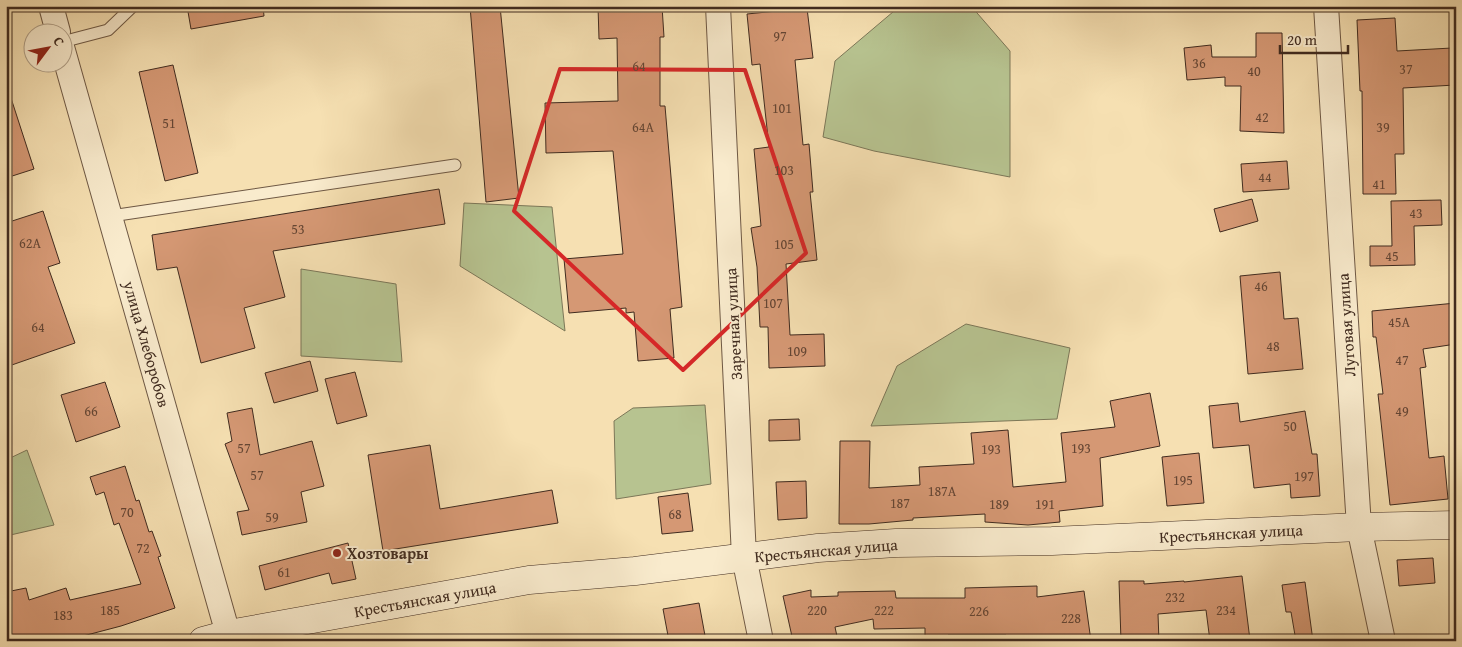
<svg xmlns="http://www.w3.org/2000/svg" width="1462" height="647" viewBox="0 0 1462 647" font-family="'Gentium Book Plus',serif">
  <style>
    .green { fill: #b7c390; stroke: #7c7758 }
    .building { fill: #d59874; stroke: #402b1f }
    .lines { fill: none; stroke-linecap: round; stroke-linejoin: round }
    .lane-casing { stroke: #6e5844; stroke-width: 13 }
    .street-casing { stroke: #6e5844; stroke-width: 26 }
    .secondary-casing { stroke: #402b1f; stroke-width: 29 }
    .lane { stroke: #f9ebcd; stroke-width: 11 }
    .street { stroke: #f9ebcd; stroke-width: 24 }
    .secondary { stroke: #f9ebcd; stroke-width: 28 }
    .marked { fill: none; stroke: #d62828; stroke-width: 4; stroke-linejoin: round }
    .poi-dot { fill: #8f2418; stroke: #f9ebcd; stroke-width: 2 }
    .labels { text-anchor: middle; stroke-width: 4; stroke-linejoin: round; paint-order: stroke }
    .number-label { font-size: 14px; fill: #654634 }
    .street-label { font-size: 16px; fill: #402b1f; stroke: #f9ebcd }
    .poi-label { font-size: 16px; font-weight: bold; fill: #402b1f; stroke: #f9ebcd; text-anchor: start }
  </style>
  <rect width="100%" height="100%" fill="#f6e0b2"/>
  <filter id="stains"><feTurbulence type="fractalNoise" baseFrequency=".004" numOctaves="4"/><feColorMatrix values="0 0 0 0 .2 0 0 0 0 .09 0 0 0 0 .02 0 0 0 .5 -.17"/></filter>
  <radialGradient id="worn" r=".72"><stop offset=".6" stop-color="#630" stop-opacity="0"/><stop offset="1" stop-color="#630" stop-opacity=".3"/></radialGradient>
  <path class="green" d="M900 6H971L1010 51V177L874 151 823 137 835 61Z
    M464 203 552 207 565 331 460 266Z
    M301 269 396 284 402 362 301 356Z
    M966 324 1070 348 1057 419 871 426 897 366Z
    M705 405 711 484 616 499 614 421 633 408Z
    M27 450 54 525 6 536V460Z"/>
  <path class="building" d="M187 6H263L264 16 191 29Z
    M470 6H500L519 198 486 202Z
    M598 6H662L664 37H660V106H665L682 307 670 309 674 358 638 361 634 312 626 313V308L569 313 564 259 623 254 613 151 546 153 545 103 618 101 617 38 599 39Z
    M807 8 813 58 795 60 803 145 809 144 813 192H810L817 260 786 264 790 335 824 334 825 366 769 368 768 327H760L757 267 751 228 761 226 754 149 769 147 760 64 752 65 747 14Z
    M1395 18 1397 51 1452 48 1455 85 1403 88 1404 154H1395L1396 194H1363L1362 91H1360L1357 20Z
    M1256 33H1282L1284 133 1240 131 1241 86H1225V77L1187 80 1184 48 1211 45 1212 57H1256Z
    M173 65 198 173 165 181 139 72Z
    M6 95H10L34 169 6 178Z
    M1287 161 1289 189 1243 192 1241 164Z
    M439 189 445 224 273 251 285 297 244 308 255 348 201 363 177 267 157 270 152 235Z
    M1252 199 1258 221 1220 232 1214 209Z
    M1441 200 1442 225 1414 226 1415 265 1370 266V246H1392L1391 201Z
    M43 211 60 263 48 267 75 343 6 367V223Z
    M1280 272 1284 319 1298 318 1303 369 1248 374 1240 276Z
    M1456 303V344L1423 349 1426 367 1420 368 1429 458 1444 456 1448 499 1390 505 1378 394H1383L1376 337H1373L1372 311Z
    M310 361 318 391 274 403 265 373Z
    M355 372 367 416 337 424 325 379Z
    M105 382 120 427 76 442 61 395Z
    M1150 393 1160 446 1100 458 1103 506 1059 511 1060 522 1028 525 985 522V514L913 518V520L869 524H839L840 441H870L869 488 920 485 919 467 974 464 971 433 1008 430 1013 487 1066 482 1061 433 1115 427 1110 401Z
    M1238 403 1240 422 1305 411 1312 454H1317L1320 496 1291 498 1290 484 1254 488 1249 445 1213 448 1209 406Z
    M252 408 260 455 312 441 324 486 301 492 307 522 242 535 237 512 249 510 225 444 232 441 227 413Z
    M799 419 800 440 769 441V420Z
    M430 445 440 509 552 490 558 523 383 551 368 455Z
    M1199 453 1204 503 1167 506 1162 457Z
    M125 466 136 501 139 500 149 532 152 531 161 556 158 557 175 608 121 626 64 641H6V592L26 588 29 600 66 588 70 600 141 584 119 523 114 525 104 492 96 495 90 477Z
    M806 481 807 518 778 520 776 482Z
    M688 493 693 531 662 534 658 497Z
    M348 543 356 579 332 584 329 573 265 590 259 566Z
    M1433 558 1435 583 1399 586 1397 560Z
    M1242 576 1250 640 1210 641 1206 610 1158 614 1159 641H1121L1119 581H1144V584L1184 581V582Z
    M1305 582 1313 641H1296L1291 612H1286L1282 585Z
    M1037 586V597L1084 591 1091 641H1006V635H948V640H925V628L874 629 873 619 835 627 838 641H793L783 596 811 590V597L838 596V592L895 591 896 598H965V588Z
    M699 603 706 641H669L663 609Z"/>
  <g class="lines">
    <defs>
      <path id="lane" d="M62 42 108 30 133 6
        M111 216 455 165"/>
      <path id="street" d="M51 6 58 32
        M718 6 744 557 761 641
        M1326 6 1359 527 1383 641
        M62 47 230 641"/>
      <path id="secondary" d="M203 641 229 634 529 580 635 571 818 548 896 543 1052 541 1359 527 1456 525"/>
    </defs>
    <use href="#lane" class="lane-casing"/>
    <use href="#street" class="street-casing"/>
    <use href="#secondary" class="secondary-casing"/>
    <use href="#lane" class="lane"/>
    <use href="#street" class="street"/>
    <use href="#secondary" class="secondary"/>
  </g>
  <path class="marked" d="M560 69 745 70 806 253 683 370 514 211Z"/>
  <circle class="poi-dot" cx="337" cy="553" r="5"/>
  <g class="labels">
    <g class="number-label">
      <text x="780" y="41">97</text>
      <text x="1199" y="68">36</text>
      <text x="639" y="71">64</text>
      <text x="1406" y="74">37</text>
      <text x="1254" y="76">40</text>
      <text x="782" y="113">101</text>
      <text x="1262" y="122">42</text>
      <text x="169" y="128">51</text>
      <text x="643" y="132">64А</text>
      <text x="1383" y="132">39</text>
      <text x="784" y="175">103</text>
      <text x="1265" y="182">44</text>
      <text x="1379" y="189">41</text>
      <text x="1416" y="218">43</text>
      <text x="298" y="234">53</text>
      <text x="30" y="248">62А</text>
      <text x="784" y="249">105</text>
      <text x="1392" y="261">45</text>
      <text x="1261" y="291">46</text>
      <text x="773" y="308">107</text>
      <text x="1399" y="327">45А</text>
      <text x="38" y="332">64</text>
      <text x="1273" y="351">48</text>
      <text x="797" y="356">109</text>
      <text x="1402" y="365">47</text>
      <text x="91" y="416">66</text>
      <text x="1402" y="416">49</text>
      <text x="1290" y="431">50</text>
      <text x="244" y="453">57</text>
      <text x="1081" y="453">193</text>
      <text x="991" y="454">193</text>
      <text x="257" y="480">57</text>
      <text x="1304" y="481">197</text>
      <text x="1183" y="485">195</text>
      <text x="942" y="496">187А</text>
      <text x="900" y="508">187</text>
      <text x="999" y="509">189</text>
      <text x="1045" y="509">191</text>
      <text x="127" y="517">70</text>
      <text x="675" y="519">68</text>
      <text x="272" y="522">59</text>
      <text x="143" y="553">72</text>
      <text x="284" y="577">61</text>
      <text x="1175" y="602">232</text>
      <text x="110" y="615">185</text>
      <text x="817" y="615">220</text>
      <text x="884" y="615">222</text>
      <text x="1226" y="615">234</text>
      <text x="979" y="616">226</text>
      <text x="63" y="620">183</text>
      <text x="1071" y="623">228</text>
    </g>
    <g class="street-label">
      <text transform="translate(733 324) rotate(-93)" y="6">Заречная улица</text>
      <text transform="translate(1346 325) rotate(-94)" y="6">Луговая улица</text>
      <text transform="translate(147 344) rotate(74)" y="6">улица Хлеборобов</text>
      <text transform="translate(1231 533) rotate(-3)" y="6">Крестьянская улица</text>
      <text transform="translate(826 550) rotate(-5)" y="6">Крестьянская улица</text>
      <text transform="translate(425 599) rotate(-10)" y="6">Крестьянская улица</text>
    </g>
    <g class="poi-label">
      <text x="347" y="559">Хозтовары</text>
    </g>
  </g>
  <rect width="1462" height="647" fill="none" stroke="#f6e0b2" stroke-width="25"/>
  <rect x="8" y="8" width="1447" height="632" fill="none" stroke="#402b1f" stroke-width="2.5"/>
  <rect x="12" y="12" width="1437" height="622" fill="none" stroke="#402b1f"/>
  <g transform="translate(48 48) rotate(58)"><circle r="24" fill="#f9ebcd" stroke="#af9e87"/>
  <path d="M0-4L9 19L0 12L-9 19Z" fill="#8f2418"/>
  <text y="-8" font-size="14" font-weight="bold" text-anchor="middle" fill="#402b1f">С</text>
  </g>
  <path d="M1280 45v8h68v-8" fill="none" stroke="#402b1f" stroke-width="2.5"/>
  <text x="1287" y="45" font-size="15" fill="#402b1f" stroke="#f9ebcd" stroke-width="4" paint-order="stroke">20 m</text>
  <rect width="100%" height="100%" filter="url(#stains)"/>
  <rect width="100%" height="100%" fill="url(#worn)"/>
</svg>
